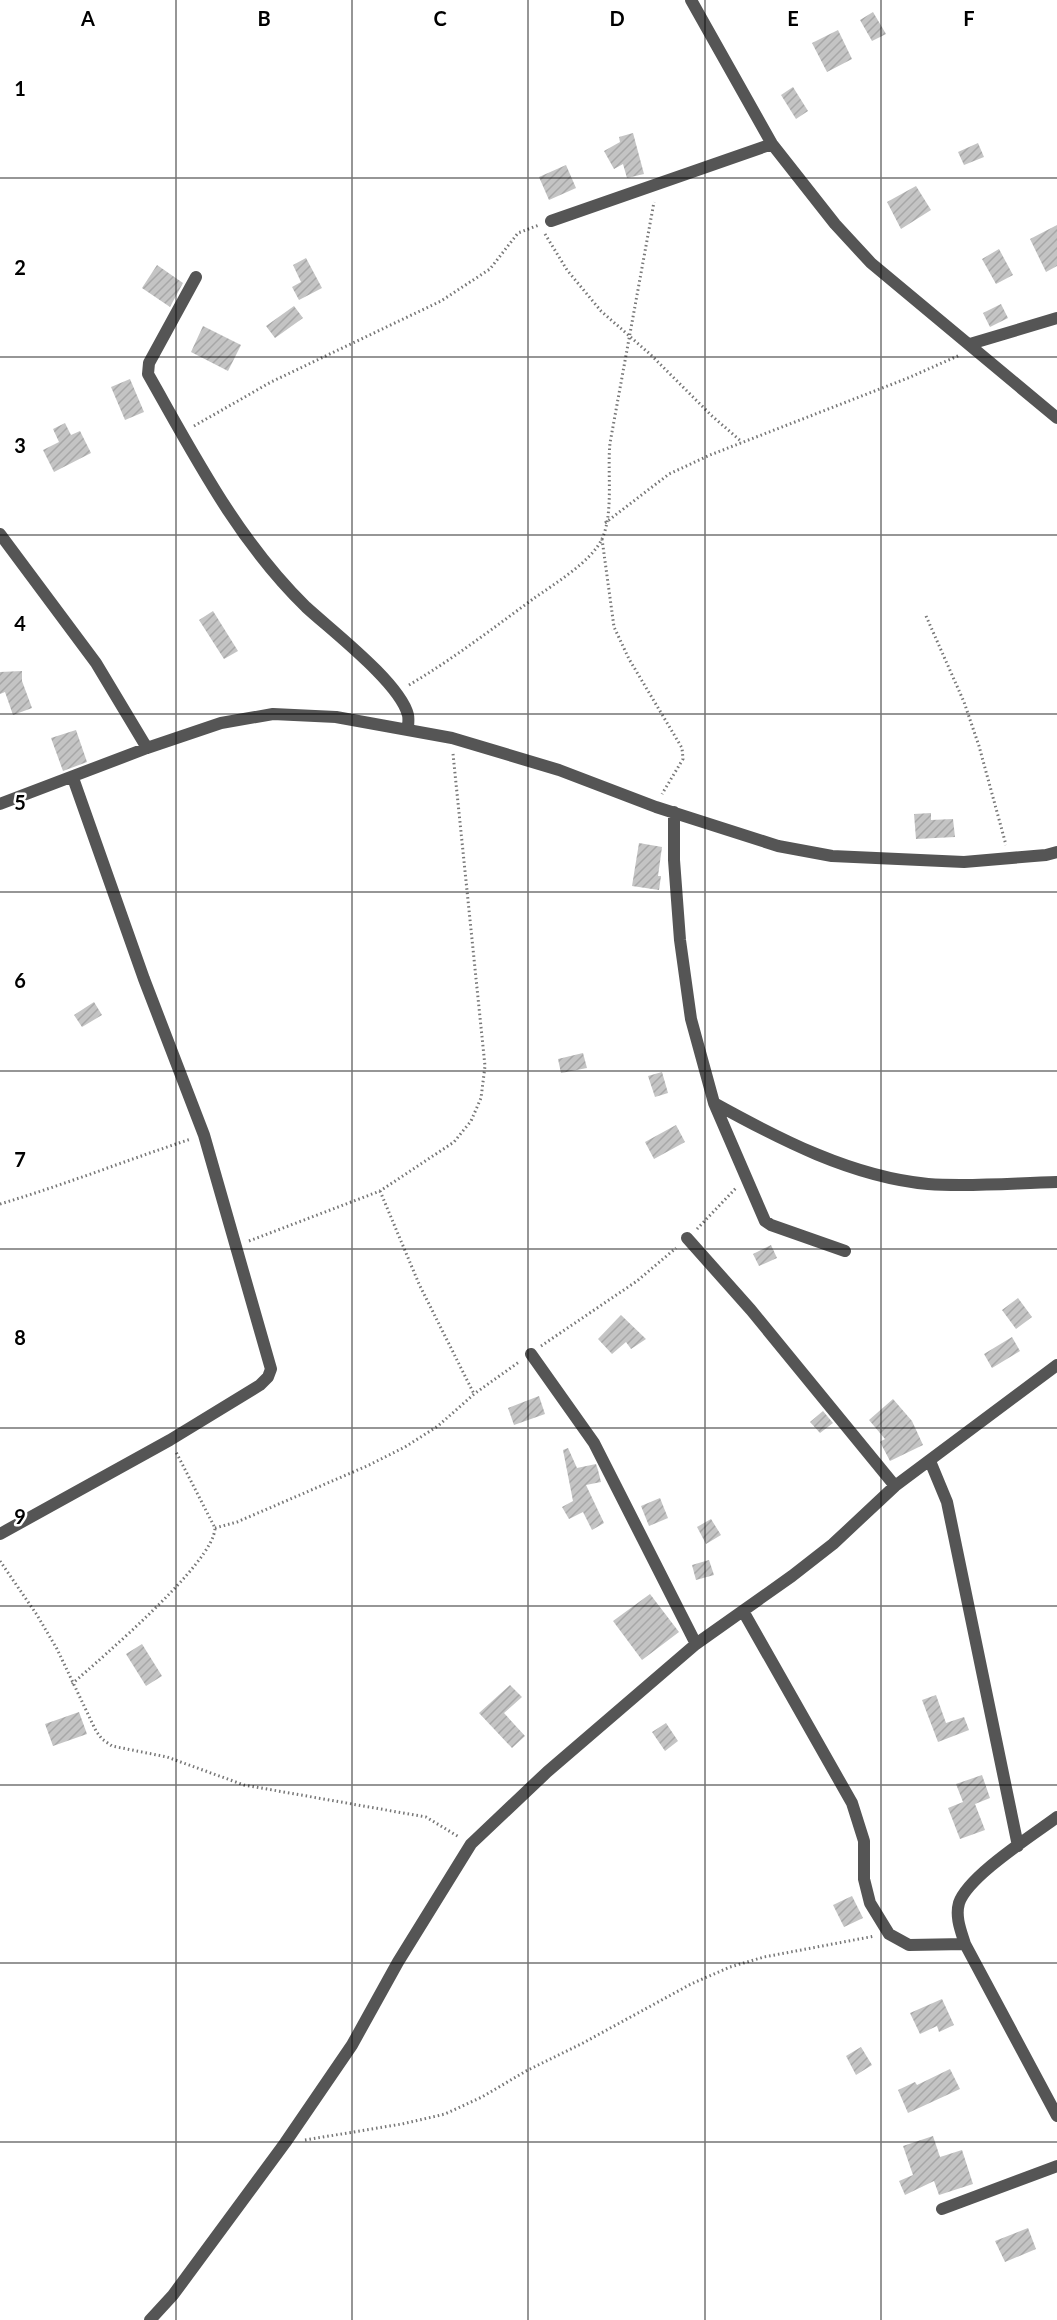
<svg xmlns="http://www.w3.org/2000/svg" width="1057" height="2320" viewBox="0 0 1057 2320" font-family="Lato,sans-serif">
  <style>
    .building { fill: url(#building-hatch) }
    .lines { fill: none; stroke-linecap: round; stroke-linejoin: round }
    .path { stroke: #777; stroke-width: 3; stroke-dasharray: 1.5 3; stroke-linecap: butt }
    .street { stroke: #555; stroke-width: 12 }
    .grid { fill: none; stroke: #000; stroke-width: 1.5; stroke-opacity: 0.55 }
    .grid-label { font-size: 20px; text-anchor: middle; font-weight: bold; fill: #000; stroke: #fff; stroke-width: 5; stroke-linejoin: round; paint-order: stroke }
  </style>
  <defs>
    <pattern id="building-hatch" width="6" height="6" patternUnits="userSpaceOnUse" patternTransform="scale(1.5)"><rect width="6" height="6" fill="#c4c4c4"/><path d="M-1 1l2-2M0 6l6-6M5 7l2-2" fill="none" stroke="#a7a7a7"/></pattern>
  </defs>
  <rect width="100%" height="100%" fill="#fff"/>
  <path class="building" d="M873 12 886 34 872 41 860 20Z
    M838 30 852 59 827 72 812 43Z
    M793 87 808 111 796 119 781 95Z
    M633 133 644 174 627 178 623 164 614 169 604 151 620 142 619 137Z
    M978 143 984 157 964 165 958 152Z
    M566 165 576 188 549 200 539 177Z
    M916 186 931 210 901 229 887 202Z
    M1057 225V266L1046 272 1030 239Z
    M999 249 1013 275 996 284 982 259Z
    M306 258 322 288 299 300 292 287 301 282 293 265Z
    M157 265 183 283 170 307 142 288Z
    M1001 304 1008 318 990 327 983 313Z
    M294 306 303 318 275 338 266 326Z
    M203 326 241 345 228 371 191 352Z
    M130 379 144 412 125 420 111 387Z
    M65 423 71 435 80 431 91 453 54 472 43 450 59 442 53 429Z
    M213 611 238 651 224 659 199 620Z
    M22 671V681L32 708 13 715 5 692 0 694V672Z
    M76 730 87 762 63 771 51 738Z
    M931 813V820L953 819 955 837 916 839 914 814Z
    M639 843 662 847 658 876H661L659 890 632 886Z
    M94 1002 102 1015 82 1027 74 1015Z
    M583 1053 587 1068 561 1073 558 1059Z
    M662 1072 668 1093 655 1097 648 1076Z
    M676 1125 685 1142 654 1159 645 1142Z
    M771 1245 777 1258 759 1266 753 1254Z
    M1018 1298 1032 1317 1016 1329 1002 1310Z
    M621 1315 646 1339 631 1349 626 1342 612 1354 598 1339Z
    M1012 1337 1020 1351 992 1368 984 1354Z
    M539 1396 545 1414 514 1425 508 1408Z
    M893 1399 912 1421 923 1445 890 1461 880 1442 885 1439 869 1420Z
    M823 1411 833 1423 820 1433 810 1422Z
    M568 1448 577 1468 596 1464 598 1470 601 1482 586 1485 604 1523 592 1530 583 1512 569 1519 562 1507 573 1501 563 1450Z
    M660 1498 668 1518 649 1526 641 1506Z
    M711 1519 721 1535 706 1544 697 1527Z
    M709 1560 714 1575 696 1580 692 1565Z
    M650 1594 679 1632 642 1660 613 1621Z
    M142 1644 162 1676 146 1686 126 1654Z
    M510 1685 522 1697 504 1713 525 1736 512 1748 479 1713Z
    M936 1695 946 1723 964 1717 969 1730 938 1742 922 1700Z
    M79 1712 87 1734 53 1746 45 1724Z
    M666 1723 678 1741 665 1751 652 1732Z
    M982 1775 990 1798 975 1804 985 1830 960 1839 948 1808 963 1802 956 1784Z
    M852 1896 863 1918 844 1927 833 1905Z
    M942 1999 954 2025 939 2032 937 2026 920 2034 910 2013Z
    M861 2047 872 2065 856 2075 846 2056Z
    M950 2069 960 2089 908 2113 898 2090 915 2082 917 2085Z
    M933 2136 940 2157 962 2150 973 2184 939 2195 934 2181 905 2195 899 2181 913 2175 903 2146Z
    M1028 2228 1036 2249 1005 2262 995 2241Z"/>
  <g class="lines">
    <path class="path" d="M545 234 567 270 601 311 651 355 712 416 742 442
      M194 426 271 382 441 301 490 269 518 233 539 225
      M605 523 669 474 710 455 908 378 960 355
      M602 539 614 627 629 659 682 748 683 759 662 794
      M926 616 964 702 979 746 1006 845
      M409 685C453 659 492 629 533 599 554 584 591 562 602 539 614 512 607 472 610 443L654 202
      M380 1191 419 1284 474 1394
      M0 1204C64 1185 127 1160 191 1139
      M697 1229 736 1188
      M249 1241 380 1191 454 1142 471 1121 481 1098 485 1066 453 754
      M541 1346 637 1281 676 1248
      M215 1528 237 1522 367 1466 405 1447 438 1426 474 1394 519 1362
      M0 1561 37 1615 57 1649 96 1731 102 1739 112 1746 167 1757 244 1785 426 1817 459 1837
      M72 1684C101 1658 214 1563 215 1528L176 1452
      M305 2140 402 2124 445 2114 482 2097 526 2071 583 2043 691 1984 730 1967 764 1957 875 1936"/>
    <path class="street" d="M691 0 772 144 835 224 871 263 1057 418
      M551 221 772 144
      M196 277 149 363 148 374C194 455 238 541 306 607 332 631 400 683 408 715 409 719 408 725 408 729
      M970 344 1057 318
      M0 534 96 663 147 748
      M0 804 147 748 221 723 273 714 336 717 452 738 559 770 656 807 778 846 832 856 964 862 1046 855 1057 852
      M674 812V860L680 940 691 1019 714 1103 765 1221 771 1225 845 1251
      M714 1103C779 1139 852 1177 928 1184 970 1187 1014 1183 1057 1182
      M687 1238 751 1310 895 1486
      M531 1354 594 1443 696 1644
      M930 1461 947 1502 1018 1846
      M0 1534 170 1440 260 1385 268 1377 271 1369 204 1135 144 979 73 778
      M743 1611 852 1803 864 1841V1879L870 1903 889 1934 909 1945 965 1944
      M1057 1817C1033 1835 968 1876 959 1903 955 1917 961 1931 965 1944L1057 2116
      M942 2209 1057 2166
      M150 2320 173 2295 285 2143 352 2045 398 1962 471 1844 547 1772 696 1644 792 1576 833 1544 895 1486 1057 1365"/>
  </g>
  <path class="grid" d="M176 0V2320M352 0V2320M528 0V2320M705 0V2320M881 0V2320M0 178H1057M0 357H1057M0 535H1057M0 714H1057M0 892H1057M0 1071H1057M0 1249H1057M0 1428H1057M0 1606H1057M0 1785H1057M0 1963H1057M0 2142H1057"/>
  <g class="grid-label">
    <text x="88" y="26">A</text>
    <text x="264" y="26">B</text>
    <text x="440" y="26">C</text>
    <text x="617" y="26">D</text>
    <text x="793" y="26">E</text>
    <text x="969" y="26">F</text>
    <text x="20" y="96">1</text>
    <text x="20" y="275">2</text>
    <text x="20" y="453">3</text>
    <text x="20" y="631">4</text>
    <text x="20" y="810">5</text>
    <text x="20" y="988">6</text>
    <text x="20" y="1167">7</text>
    <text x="20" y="1345">8</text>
    <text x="20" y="1524">9</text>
  </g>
</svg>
